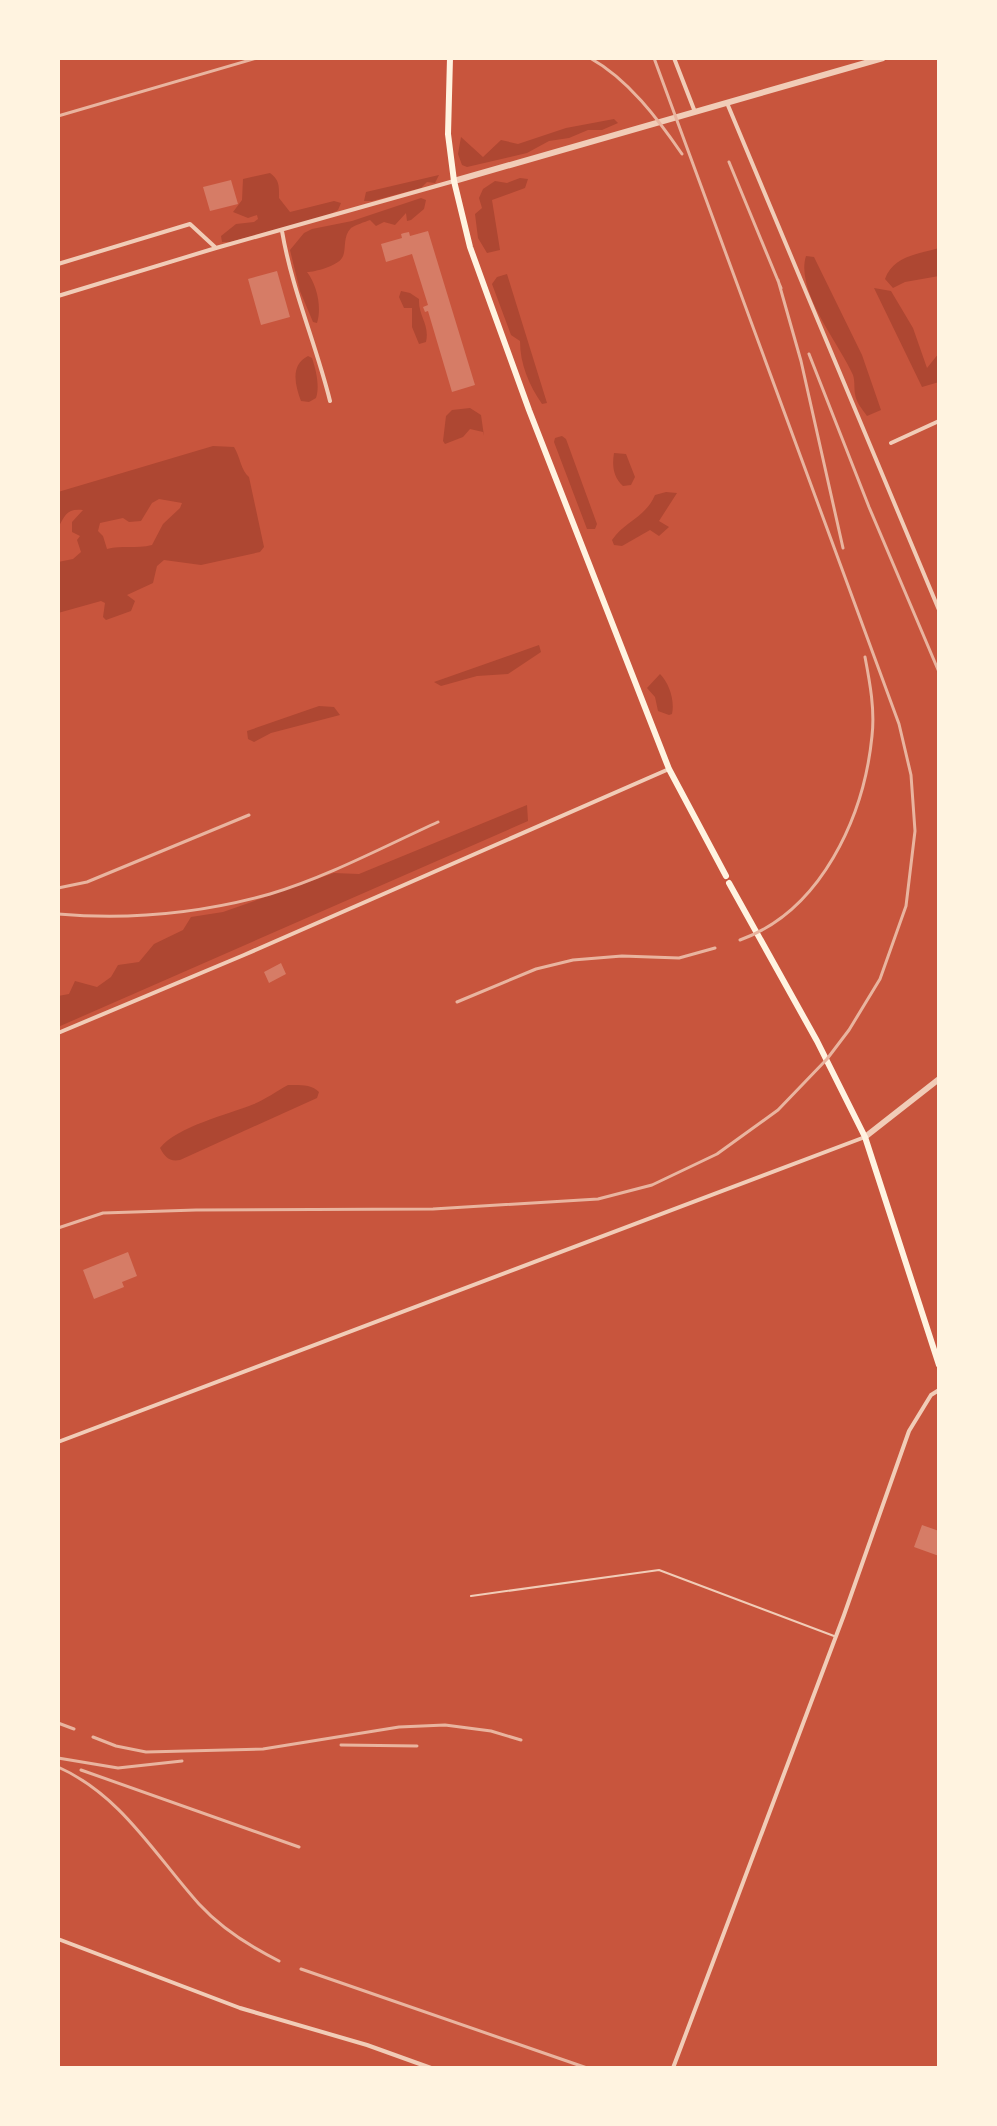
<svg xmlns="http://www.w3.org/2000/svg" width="997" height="2126" viewBox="0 0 997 2126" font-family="Barlow,sans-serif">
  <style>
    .green { fill: #ae4732; fill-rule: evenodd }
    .building { fill: #d67c66 }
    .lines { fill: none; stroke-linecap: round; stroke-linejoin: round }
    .service { stroke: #f1ccb7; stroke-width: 2 }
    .minor { stroke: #f1ccb7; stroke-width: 4 }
    .tertiary { stroke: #f1ccb7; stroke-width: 6 }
    .secondary { stroke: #fff3e0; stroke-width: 6 }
    .rail { stroke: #e9b49f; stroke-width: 3 }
  </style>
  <rect width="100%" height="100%" fill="#c8553d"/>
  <path class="green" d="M614 119 618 123 602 130H588L569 138 549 141 527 153 467 167 462 165 458 154 461 137 483 157 501 140 518 144 566 128Z
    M270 173C280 180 279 187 279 198L290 212 334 201 341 203 338 210 329 215 230 242H222L221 236 236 224 254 222 258 219 257 215 248 218 233 212 242 200 243 179Z
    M439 175 435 183 427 182 421 188 372 201H364L366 192Z
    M520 178 528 179 525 188 492 200 500 250 487 253 478 238 475 214 482 208 479 198 483 189 495 181 507 183Z
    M421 198 426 200 424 209 411 220 407 221 406 213 395 225 384 222 376 226 370 220C365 222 355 225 351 228 342 237 347 251 342 258 337 266 315 272 307 272 317 285 322 307 317 323L313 322 300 291 290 250 304 233 312 229 352 221Z
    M939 248V276L905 282 893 288 885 279C893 256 918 254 939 248Z
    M806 256 814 257 862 355 881 410 867 416C862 409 856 402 855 394 854 388 855 381 853 375 840 345 795 291 806 256Z
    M507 274 547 403 542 404C529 385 520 364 520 341L511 335 492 284 497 277Z
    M874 288 891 291 913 328 927 368 939 353V382L922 387Z
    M401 291 410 293 419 299C418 316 430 324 426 342L419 344 412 327V308H404L399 297Z
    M308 356 312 358C316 370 320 386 316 398L309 402 301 401C295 385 290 365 308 356Z
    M470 408 481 415 484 436 483 432 470 429 463 437 445 444 443 441 446 416 452 410Z
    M562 436 566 439 597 524 595 529H587L554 442 555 438Z
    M213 446 234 447C240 456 241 471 249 477L264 547 260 552 201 565 164 560 157 566 153 583 127 595 135 601 131 611 106 620 103 617 105 603 101 601 58 613V562L73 559 81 552 77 540 80 536 72 532V522L83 510C67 508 65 515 58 528V492ZM159 499 182 503 180 508 163 524 152 545C136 549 122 545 107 549L103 536 98 531 100 523 123 518 129 522 141 521 152 503Z
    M614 453 626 454 635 477 631 485 623 486C613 477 612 465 614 453Z
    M666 492 677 493 659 521 669 527 659 536 650 530 622 546 614 545 612 540C624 522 646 517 655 495Z
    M539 645 541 652 508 674 477 676 441 686 434 682Z
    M660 674C669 683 675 700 672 714L669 715 658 711 655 697 647 688Z
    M319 706 334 707 340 715 271 733 254 742 248 739 247 731Z
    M527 805 528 821 58 1027V996L69 994 75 981 97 987 111 977 118 965 139 962 154 944 183 930 191 917 223 912 334 873 359 874Z
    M288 1085C298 1085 312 1084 319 1092L317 1098 180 1160C169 1162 165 1157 160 1148 176 1127 229 1114 254 1104 266 1099 277 1091 288 1085Z"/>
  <path class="building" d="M231 180 238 204 210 211 203 187Z
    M428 231 475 385 452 392 428 311 425 312 423 307 428 305 412 254 386 262 381 244 402 238 401 234 404 233 409 232 410 236Z
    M277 271 290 317 261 325 248 279Z
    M281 963 286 974 269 983 264 972Z
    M128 1252 137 1276 122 1282 124 1287 94 1299 83 1270Z
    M922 1525 939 1531V1556L914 1547Z"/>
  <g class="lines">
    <path class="service" d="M471 1596 659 1570 834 1636"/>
    <path class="minor" d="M674 58 695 112
      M727 103 939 610
      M282 231C292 290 316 344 330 401
      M58 264 190 224 216 248
      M58 296 216 248 454 181
      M891 443 939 421
      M58 1033 244 955 669 769
      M58 1442 865 1137
      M58 1939 240 2008 367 2045 431 2068
      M673 2068 844 1615 909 1431 931 1395 939 1390"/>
    <path class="tertiary" d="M454 181 883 58
      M865 1137 939 1079"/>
    <path class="secondary" d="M450 58 448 134 454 181 470 247 529 410 669 769 726 876
      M729 883 817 1041 865 1137 939 1365"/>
    <path class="rail" d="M590 58C628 79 658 119 682 154
      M58 116 257 58
      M729 162 781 288
      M778 280 801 361 843 548
      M809 354 869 507 939 672
      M58 888 87 882 249 815
      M58 914C128 920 202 913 270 894 327 877 383 847 438 822
      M740 940C821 911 864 817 872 736 875 710 870 683 865 657
      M457 1002 536 969 573 960 622 956 679 958 715 948
      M58 1228 103 1213 196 1210 433 1209 598 1199 652 1185 717 1154 778 1110 827 1059 849 1030 880 979 906 906 915 831 911 775 899 724 654 58
      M58 1723 74 1729
      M93 1737 116 1746 146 1752 263 1749 399 1727 445 1725 491 1731 521 1740
      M341 1745 417 1746
      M58 1758 118 1768 182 1761
      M58 1767C121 1795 155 1855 199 1904 221 1928 249 1946 279 1961
      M81 1770 299 1847
      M301 1969 587 2068"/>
  </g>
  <rect width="997" height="2126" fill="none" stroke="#fff3e0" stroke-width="120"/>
</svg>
